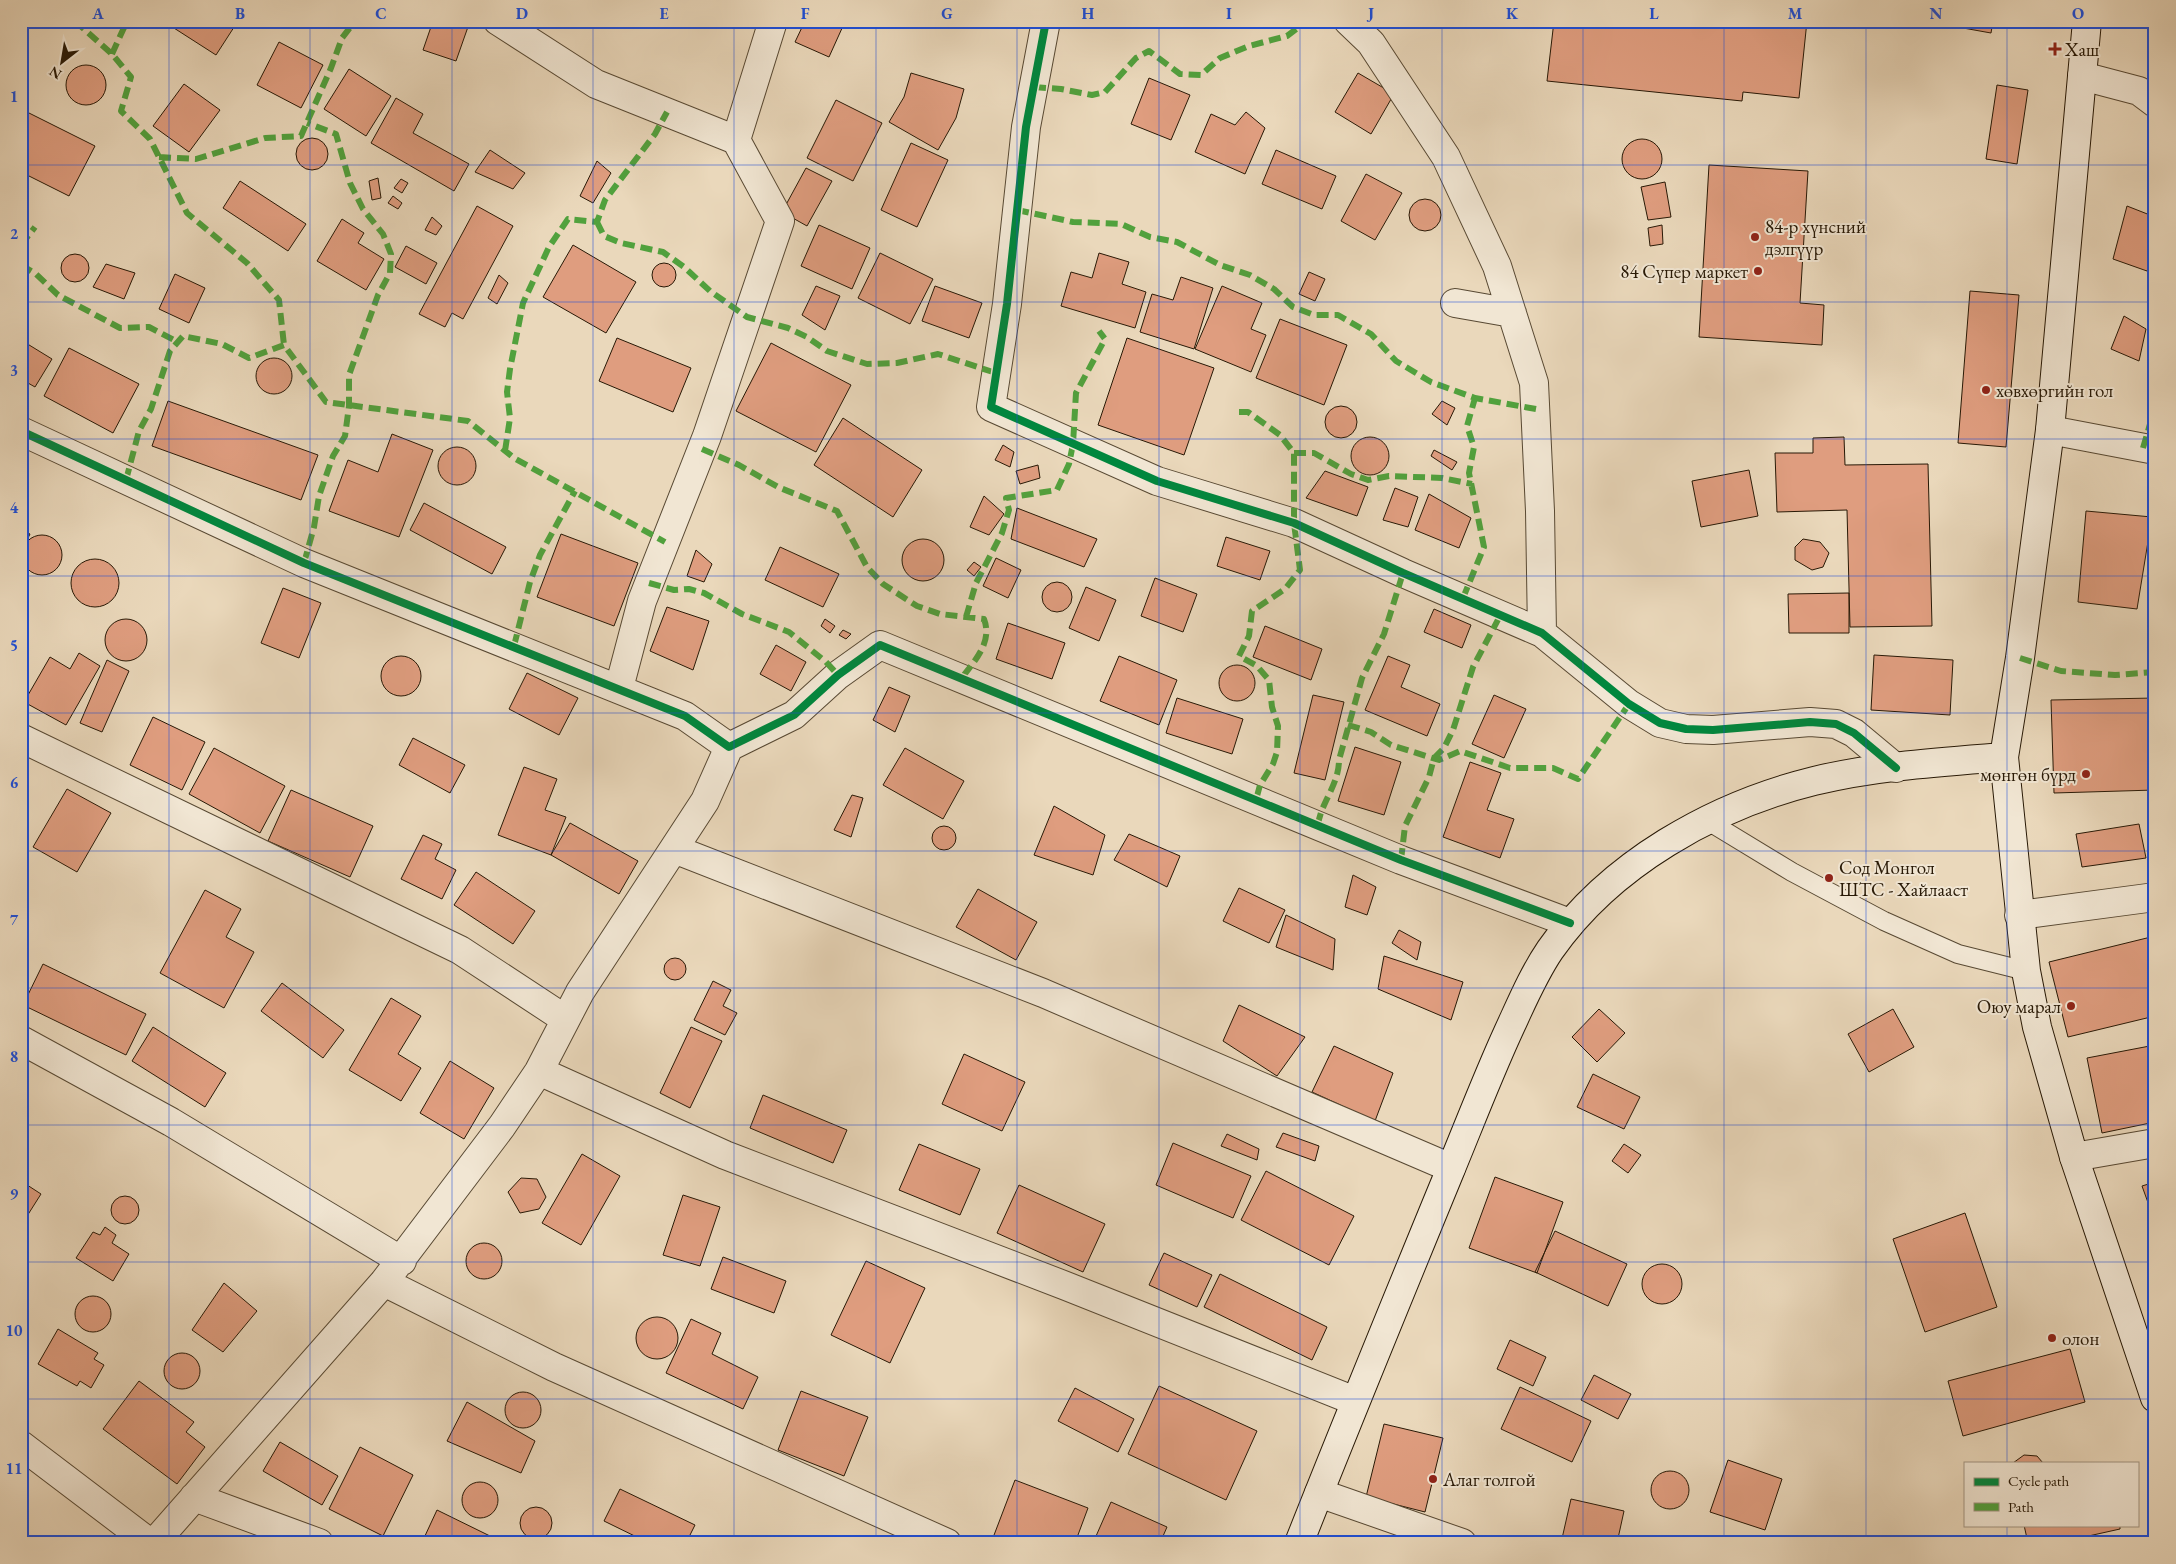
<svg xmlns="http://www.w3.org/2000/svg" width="2176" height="1564" viewBox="0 0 2176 1564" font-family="'EB Garamond',serif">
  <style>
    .building { fill: #df9d7f; stroke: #281906 }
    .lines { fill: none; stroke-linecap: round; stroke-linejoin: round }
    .lane-casing { stroke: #584933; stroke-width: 20 }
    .street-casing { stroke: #584933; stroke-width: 30 }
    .secondary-casing { stroke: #281906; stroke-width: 30 }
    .lane { stroke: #f1e6d3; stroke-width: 18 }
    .street { stroke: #f1e6d3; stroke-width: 28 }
    .secondary { stroke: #f1e6d3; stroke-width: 28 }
    .quiet { stroke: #51a13d; stroke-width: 6; stroke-dasharray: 12 6; stroke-linecap: butt }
    .cycleway-casing { stroke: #f1e6d3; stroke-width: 11 }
    .cycleway { stroke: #00873e; stroke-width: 8 }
    .grid { fill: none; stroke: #1d4ed8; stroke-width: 1; stroke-opacity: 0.55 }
    .poi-dot { fill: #8f2418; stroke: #f1e6d3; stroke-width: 2 }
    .labels { text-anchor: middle; stroke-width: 4; stroke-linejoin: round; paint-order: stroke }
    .poi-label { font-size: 19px; fill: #281906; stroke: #f1e6d3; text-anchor: start }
    .neatline { fill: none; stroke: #1d4ed8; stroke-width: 2 }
    .grid-label { font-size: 16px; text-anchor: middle; font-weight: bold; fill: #1d4ed8 }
  </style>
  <rect width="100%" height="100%" fill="#ead8bb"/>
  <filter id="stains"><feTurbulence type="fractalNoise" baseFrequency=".004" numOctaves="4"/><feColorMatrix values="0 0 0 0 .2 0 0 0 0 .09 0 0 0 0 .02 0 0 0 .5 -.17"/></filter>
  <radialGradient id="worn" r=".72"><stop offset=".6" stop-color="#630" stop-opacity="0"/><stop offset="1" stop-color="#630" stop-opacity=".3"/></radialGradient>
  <path class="building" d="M163 21H238L216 55Z
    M433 21H460L469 24 456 61 423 50Z
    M805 21H834L843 26 829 57 795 42Z
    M857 21H874L871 28Z
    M1554 21H1807L1799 98 1743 92 1742 101 1547 81Z
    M1845 21H1878L1877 27Z
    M1924 21H1993L1991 33Z
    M279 42 323 65 301 108 257 85Z
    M66 85a20 20 0 1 1 40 0a20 20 0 1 1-40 0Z
    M349 69 391 96 366 136 324 109Z
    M911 73 964 89 956 118 938 150 889 122 904 97Z
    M1358 73 1394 94 1371 134 1335 112Z
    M1149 78 1190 95 1171 140 1131 124Z
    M184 84 220 110 189 152 153 126Z
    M1997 85 2028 90 2017 164 1986 159Z
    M396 98 423 114 413 133 469 164 454 191 371 143Z
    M836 100 882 123 853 181 807 158Z
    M25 111 95 146 69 196 21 172V118Z
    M1246 112 1265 128 1245 174 1195 152 1211 114 1235 125Z
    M296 154a16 16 0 1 1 32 0a16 16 0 1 1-32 0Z
    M1622 159a20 20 0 1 1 40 0a20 20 0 1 1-40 0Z
    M911 143 948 160 917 227 881 210Z
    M490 150 525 173 513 189 475 172Z
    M1276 150 1336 176 1322 209 1262 184Z
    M597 161 611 173 593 203 580 196Z
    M1709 165 1808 171 1800 303 1824 305 1822 345 1699 337Z
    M806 168 832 181 807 226 782 212Z
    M1366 174 1402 193 1375 240 1341 221Z
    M378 178 381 198 372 200 369 181Z
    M401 179 408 183 402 193 394 188Z
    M240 181 306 224 288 251 223 208Z
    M1665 182 1671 217 1648 220 1641 187Z
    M393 196 402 203 398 209 388 203Z
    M1409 215a16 16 0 1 1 32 0a16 16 0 1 1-32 0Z
    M477 206 513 226 463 319 452 313 445 327 419 314Z
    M2127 206 2155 217V253L2147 271 2113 259Z
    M432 217 442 226 436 235 425 230Z
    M342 219 364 233 358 243 384 259 366 290 317 261Z
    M819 225 870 248 852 289 801 266Z
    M1662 225 1663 244 1650 246 1648 228Z
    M573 245 636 282 606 333 543 297Z
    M406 246 437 263 426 284 395 267Z
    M880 253 933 279 910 324 858 298Z
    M1099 253 1129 262 1122 284 1146 292 1135 328 1061 306 1071 272 1092 278Z
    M61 268a14 14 0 1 1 28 0a14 14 0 1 1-28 0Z
    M652 275a12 12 0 1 1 24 0a12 12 0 1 1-24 0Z
    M106 264 135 273 124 299 93 287Z
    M1309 272 1325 279 1315 301 1299 294Z
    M175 274 205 288 189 323 159 309Z
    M499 275 508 283 497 304 488 298Z
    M1181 277 1213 288 1194 349 1140 332 1152 294 1173 300Z
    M816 286 840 296 825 330 802 315Z
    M935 286 982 303 969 338 922 321Z
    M1222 286 1262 303 1251 329 1266 335 1251 372 1195 349Z
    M1970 291 2019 295 2006 447 1958 443Z
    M2124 316 2146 329 2139 361 2111 349Z
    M1280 319 1347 345 1324 405 1256 378Z
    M617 338 691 368 673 412 599 381Z
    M1127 338 1214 368 1184 455 1098 425Z
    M21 340 52 359 35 387 21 379Z
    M771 343 851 385 816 452 736 411Z
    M69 348 139 384 113 433 44 396Z
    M256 376a18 18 0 1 1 36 0a18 18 0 1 1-36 0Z
    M168 401 318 455 301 500 152 446Z
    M1442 401 1455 408 1447 425 1432 414Z
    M1325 422a16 16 0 1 1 32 0a16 16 0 1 1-32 0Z
    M843 418 922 470 893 517 814 465Z
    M392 434 433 450 399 537 329 511 348 460 378 472Z
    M1844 437 1845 465 1928 464 1932 626 1850 627 1847 510 1777 512 1775 453H1813V438Z
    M1351 456a19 19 0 1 1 38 0a19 19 0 1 1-38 0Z
    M1003 445 1014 452 1010 467 995 460Z
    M438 466a19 19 0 1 1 38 0a19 19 0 1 1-38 0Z
    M1434 450 1457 462 1452 470 1431 456Z
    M1038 465 1040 478 1020 484 1016 471Z
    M1749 470 1758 516 1701 527 1692 481Z
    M1325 471 1368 487 1357 516 1306 498Z
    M1395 488 1418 497 1408 527 1383 520Z
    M1429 494 1471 518 1459 548 1415 530Z
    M984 496 1004 514 989 535 970 527Z
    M424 503 506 547 492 574 410 530Z
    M1017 508 1097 539 1084 567 1011 539Z
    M2086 511 2152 517 2137 609 2078 602Z
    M21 530 30 534 21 552Z
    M561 534 638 563 614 626 537 597Z
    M22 555a20 20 0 1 1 40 0a20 20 0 1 1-40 0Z
    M1226 537 1270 551 1260 580 1217 566Z
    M902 560a21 21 0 1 1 42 0a21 21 0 1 1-42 0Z
    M1803 539 1820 542 1829 553 1823 567 1812 570 1795 560V547Z
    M780 547 839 574 823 607 765 580Z
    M696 550 712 564 704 582 687 576Z
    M996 558 1021 570 1008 598 983 586Z
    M71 583a24 24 0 1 1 48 0a24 24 0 1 1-48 0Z
    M974 562 981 567 974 576 967 570Z
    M1155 578 1197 594 1183 632 1141 616Z
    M1042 597a15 15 0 1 1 30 0a15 15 0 1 1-30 0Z
    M1086 587 1116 600 1099 641 1069 628Z
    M283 588 321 603 299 658 261 643Z
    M1849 593V633H1789L1788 594Z
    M667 607 709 621 693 670 650 651Z
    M1434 609 1471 625 1462 648 1424 632Z
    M825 619 835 626 830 633 821 626Z
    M105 640a21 21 0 1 1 42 0a21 21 0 1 1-42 0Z
    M1008 623 1065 643 1052 679 996 659Z
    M1265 626 1322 649 1311 680 1253 657Z
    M21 630 25 634 27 646 21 657Z
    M843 630 851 634 846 639 839 635Z
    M776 645 806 662 791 691 760 674Z
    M79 653 100 666 66 725 24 702 50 657 70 669Z
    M1874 655 1953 660 1950 715 1871 710Z
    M381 676a20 20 0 1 1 40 0a20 20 0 1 1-40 0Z
    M1119 656 1177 680 1159 725 1100 701Z
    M1388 656 1410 665 1401 687 1440 704 1427 736 1365 710Z
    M107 660 129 671 102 732 80 723Z
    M1219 683a18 18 0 1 1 36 0a18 18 0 1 1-36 0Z
    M527 673 578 698 559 735 509 709Z
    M889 687 910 696 895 732 873 720Z
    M1313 695 1344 702 1325 780 1294 773Z
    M1494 695 1526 709 1504 758 1472 744Z
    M1177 698 1243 719 1232 754 1166 733Z
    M2155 698V790L2054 793 2051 700Z
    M153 717 205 742 182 790 130 765Z
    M413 738 465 765 450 793 399 765Z
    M1355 747 1401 762 1384 815 1338 801Z
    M214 748 285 786 260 833 189 794Z
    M905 748 964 781 943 819 883 785Z
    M1470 762 1501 773 1487 810 1514 819 1500 858 1443 837Z
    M524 767 557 779 545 810 566 817 551 855 498 835Z
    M67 789 111 813 77 872 33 847Z
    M291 790 373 826 350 877 268 841Z
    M852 795 863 798 851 837 834 830Z
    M1054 806 1105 835 1093 875 1034 855Z
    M570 823 638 861 619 894 551 855Z
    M2139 824 2146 858 2082 867 2076 834Z
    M932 838a12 12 0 1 1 24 0a12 12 0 1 1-24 0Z
    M1129 834 1180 856 1167 887 1114 860Z
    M423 835 442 844 435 859 456 870 442 899 401 879Z
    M476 872 535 911 513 944 454 905Z
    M1353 875 1376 887 1367 915 1345 907Z
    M1239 888 1285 910 1269 943 1223 921Z
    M978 889 1037 922 1016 960 956 927Z
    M205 890 241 909 226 937 254 952 224 1008 160 973Z
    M1286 915 1335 939 1333 970 1276 947Z
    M1399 930 1421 942 1417 960 1392 943Z
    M2155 936V1016L2068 1037 2049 962Z
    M1384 956 1463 982 1451 1020 1378 989Z
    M664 969a11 11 0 1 1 22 0a11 11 0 1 1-22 0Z
    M43 964 146 1014 126 1055 23 1005Z
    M713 981 731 990 723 1006 737 1013 725 1035 694 1020Z
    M282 983 344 1030 323 1058 261 1011Z
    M391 998 421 1016 398 1054 421 1068 401 1101 349 1070Z
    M1239 1005 1305 1037 1277 1076 1223 1041Z
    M1599 1009 1625 1033 1597 1062 1572 1037Z
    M1893 1009 1914 1047 1869 1072 1848 1034Z
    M153 1027 226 1073 205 1107 132 1061Z
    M691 1027 722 1041 690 1108 660 1093Z
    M2155 1045V1122L2102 1133 2087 1058Z
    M1334 1046 1393 1073 1375 1121 1312 1092Z
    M964 1054 1025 1082 1002 1131 942 1104Z
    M450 1061 494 1088 464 1139 420 1113Z
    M1593 1074 1640 1097 1624 1129 1577 1107Z
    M763 1095 847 1130 833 1163 750 1128Z
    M1283 1133 1319 1146 1315 1161 1276 1147Z
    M1227 1134 1259 1149 1257 1160 1221 1146Z
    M1173 1143 1251 1176 1233 1218 1156 1185Z
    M919 1144 980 1169 960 1215 899 1190Z
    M1624 1144 1641 1155 1628 1173 1612 1161Z
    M582 1154 620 1176 581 1245 542 1223Z
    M1266 1171 1354 1216 1329 1265 1241 1220Z
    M1495 1177 1563 1202 1537 1273 1469 1248Z
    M521 1178 537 1179 546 1197 539 1209 520 1213 508 1192Z
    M21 1181 41 1194 22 1224H21Z
    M2155 1182V1222L2142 1186Z
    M1019 1185 1105 1224 1083 1272 997 1233Z
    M683 1195 720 1207 700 1266 663 1255Z
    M111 1210a14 14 0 1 1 28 0a14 14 0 1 1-28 0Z
    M1965 1213 1997 1307 1925 1332 1893 1239Z
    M105 1227 116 1235 112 1243 129 1254 113 1281 76 1258 93 1232 100 1235Z
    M1555 1231 1627 1264 1608 1306 1535 1272Z
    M466 1261a18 18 0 1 1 36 0a18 18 0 1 1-36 0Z
    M1164 1253 1212 1275 1197 1307 1149 1285Z
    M723 1257 786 1281 774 1313 711 1289Z
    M866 1261 925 1288 890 1363 831 1335Z
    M1642 1284a20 20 0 1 1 40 0a20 20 0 1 1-40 0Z
    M1220 1274 1327 1327 1312 1360 1204 1307Z
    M224 1283 257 1311 223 1352 192 1330Z
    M75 1314a18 18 0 1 1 36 0a18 18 0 1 1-36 0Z
    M636 1338a21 21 0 1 1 42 0a21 21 0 1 1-42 0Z
    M691 1319 721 1333 712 1354 758 1377 743 1409 666 1373Z
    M58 1329 98 1353 94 1359 104 1365 91 1388 80 1381 77 1386 38 1364Z
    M1510 1340 1546 1357 1533 1386 1497 1369Z
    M2070 1349 2085 1402 1963 1436 1948 1381Z
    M164 1371a18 18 0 1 1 36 0a18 18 0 1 1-36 0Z
    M1594 1375 1631 1394 1618 1419 1581 1400Z
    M139 1381 194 1422 186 1432 205 1447 177 1484 103 1429Z
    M1159 1386 1257 1431 1226 1500 1128 1454Z
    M1520 1387 1591 1421 1572 1462 1501 1429Z
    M1075 1388 1134 1419 1118 1452 1058 1421Z
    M801 1391 868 1417 844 1476 778 1450Z
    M505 1410a18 18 0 1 1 36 0a18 18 0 1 1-36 0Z
    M467 1402 535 1441 521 1473 447 1441Z
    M1384 1424 1443 1438 1425 1512 1366 1497Z
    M280 1442 338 1476 322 1505 263 1471Z
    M360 1447 413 1475 383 1536 329 1509Z
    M2024 1455 2037 1456 2043 1463H2013Z
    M1728 1460 1782 1479 1765 1530 1710 1512Z
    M1651 1490a19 19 0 1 1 38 0a19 19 0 1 1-38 0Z
    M1015 1480 1088 1508 1075 1543H991Z
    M462 1500a18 18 0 1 1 36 0a18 18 0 1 1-36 0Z
    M620 1489 695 1525 686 1543H649L604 1521Z
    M1571 1499 1624 1511 1617 1543H1561Z
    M1111 1502 1167 1527 1160 1543H1093Z
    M520 1523a16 16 0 1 1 32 0a16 16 0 1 1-32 0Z
    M437 1510 490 1536 487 1543H434L424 1538Z
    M2024 1525H2120V1529L2057 1543H2028Z"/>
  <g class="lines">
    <defs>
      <path id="lane" d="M1708 821 1792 872 1884 921 1958 954 2026 971"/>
      <path id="street" d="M498 21 596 84 736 140
        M1046 21 1026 127 1007 304 991 407 1157 481 1294 523 1403 573 1542 633 1629 704 1660 723 1686 729 1713 730 1810 722 1836 724 1854 733 1896 768
        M1348 21 1371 43 1446 157 1497 266 1534 383 1540 511 1542 633
        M2082 76 2139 91 2155 103
        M1455 303 1512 313
        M2050 430 2155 450
        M21 431 304 563 685 716 729 747 794 715 838 675 880 645 1401 860 1570 923
        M619 688 642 601 707 436 780 221 736 140 773 21
        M21 738 460 950 565 1019
        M674 849 1043 993 1451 1168
        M2019 915 2155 897
        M21 1040 171 1122 402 1261
        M539 1071 725 1155 1066 1286 1355 1401
        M2074 1157 2155 1143
        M384 1282 554 1367 947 1543
        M21 1445 150 1543
        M1319 1493 1462 1543
        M194 1497 319 1543
        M154 1543 384 1282 502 1126 539 1071 580 992 705 801 729 747"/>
      <path id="secondary" d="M2087 21 2050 430 2020 658 2004 757 2026 971 2037 1027 2074 1157 2155 1398
        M1299 1543C1348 1419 1399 1295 1450 1171 1469 1125 1487 1078 1508 1032 1521 1004 1533 975 1550 950 1610 864 1713 806 1814 781 1875 766 1941 762 2004 757"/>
    </defs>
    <use href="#lane" class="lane-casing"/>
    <use href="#street" class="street-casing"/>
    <use href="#secondary" class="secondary-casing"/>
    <use href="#lane" class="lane"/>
    <use href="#street" class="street"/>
    <use href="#secondary" class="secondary"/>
    <path class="quiet" d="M75 21 112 54 131 77 121 111 150 139 187 213 247 263 279 300 284 345
      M500 23 501 21
      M112 54 127 21
      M1034 87 1061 89 1092 95 1105 92 1136 58 1149 51 1180 74 1201 75 1220 58 1249 46 1287 36 1307 21
      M159 157 196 159 265 138 301 136 331 68 342 38 355 21
      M1017 210 1073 222 1121 224 1150 237 1177 242 1220 265 1250 275 1274 289 1293 307 1314 315H1338L1371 334 1396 361 1431 382 1475 398 1536 409
      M597 222 604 236 621 243 663 252 684 267 710 291 747 317 788 328 807 337 827 351 867 364 897 363 938 354 996 373
      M21 245 35 227
      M21 265 36 274 58 295 120 328 149 327 178 342
      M1239 412H1248L1280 435 1294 453V523L1300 570 1285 589 1252 611 1249 636 1239 656 1257 666 1269 680 1272 707 1278 726 1277 752 1273 764 1260 785 1256 800
      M2143 448 2155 407
      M702 449 739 465 778 487 837 511 867 567 883 584 917 606 940 614 984 619C993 643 974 661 961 679
      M505 451 510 418 507 392 510 369 523 303 549 247 568 219 597 222 605 200 655 134 667 112
      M1294 453H1314L1351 474 1368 480 1389 476 1442 478 1472 484
      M126 480 139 431 151 409 170 351 183 336 222 344 249 358 284 345 326 402 468 421 514 458 665 542
      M304 563 314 527 319 496 333 456 345 436 349 406V375L378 295 390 273 391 254 383 234 363 209 350 183 336 134 307 123
      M649 583 674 590 689 589 704 593 742 614 789 632 826 662 838 675
      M1463 598 1484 547 1469 473 1474 447 1467 426 1475 398
      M966 617 976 583 1002 533 1009 510 1006 498 1057 490 1069 464 1073 444 1076 393 1105 339 1099 331
      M514 646 530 582 540 555 575 491
      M2020 658 2061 671 2115 675 2155 672
      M1348 725 1371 732 1391 745 1439 760 1460 751 1510 768H1553L1578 779 1629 704
      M1318 825C1321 802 1339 785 1339 760L1362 678 1384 634 1403 573
      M1401 860 1405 826 1429 777 1434 758 1444 748 1453 730 1473 667 1501 614"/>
    <defs>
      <path id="cycleway" d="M1046 21 1026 127 1007 304 991 407 1157 481 1294 523 1403 573 1542 633 1629 704 1660 723 1686 729 1713 730 1810 722 1836 724 1854 733 1896 768
        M21 431 304 563 685 716 729 747 794 715 838 675 880 645 1401 860 1570 923"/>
    </defs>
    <use href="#cycleway" class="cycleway-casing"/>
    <use href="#cycleway" class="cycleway"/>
  </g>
  <path class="grid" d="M169 21V1543M310 21V1543M452 21V1543M593 21V1543M734 21V1543M876 21V1543M1017 21V1543M1159 21V1543M1300 21V1543M1442 21V1543M1583 21V1543M1724 21V1543M1866 21V1543M2007 21V1463M21 165H2155M21 302H2155M21 439H2155M21 576H2155M21 713H2155M21 851H2155M21 988H2155M21 1125H2155M21 1262H2155M21 1399H2155M2007 1525V1543"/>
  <g class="poi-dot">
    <path d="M2052.5 41.5h5v5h5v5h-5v5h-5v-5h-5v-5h5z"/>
    <circle cx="1755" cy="237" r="5"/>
    <circle cx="1758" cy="271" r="5"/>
    <circle cx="1986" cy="390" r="5"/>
    <circle cx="2086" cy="774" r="5"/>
    <circle cx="1829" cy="878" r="5"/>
    <circle cx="2071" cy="1006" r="5"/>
    <circle cx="2052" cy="1338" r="5"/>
    <circle cx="1433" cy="1479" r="5"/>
  </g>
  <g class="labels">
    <g class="poi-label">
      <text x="2065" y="56">Хаш</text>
      <text x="1765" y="233">84-р хүнсний<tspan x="1765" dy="22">дэлгүүр</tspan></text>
      <text x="1748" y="278" text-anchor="end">84 Сүпер маркет</text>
      <text x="1996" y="397">хөвхөргийн гол</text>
      <text x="2076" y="781" text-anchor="end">мөнгөн бүрд</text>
      <text x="1839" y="874">Сод Монгол<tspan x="1839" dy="22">ШТС - Хайлааст</tspan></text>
      <text x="2061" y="1013" text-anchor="end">Оюу марал</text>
      <text x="2062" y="1345">олон</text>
      <text x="1443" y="1486">Алаг толгой</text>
    </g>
  </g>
  <rect width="2176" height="1564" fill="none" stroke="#ead8bb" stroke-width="55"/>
  <rect x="1964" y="1462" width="175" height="65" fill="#f1e6d3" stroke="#a19481"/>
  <rect x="1974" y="1478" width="25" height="8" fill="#00873e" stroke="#a19481"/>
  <text x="2008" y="1486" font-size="15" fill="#281906">Cycle path</text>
  <rect x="1974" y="1503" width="25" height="8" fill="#51a13d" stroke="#a19481"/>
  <text x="2008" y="1512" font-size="15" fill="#281906">Path</text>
  <g transform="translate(62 62) rotate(211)" stroke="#f1e6d3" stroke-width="4" paint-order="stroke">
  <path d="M0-4L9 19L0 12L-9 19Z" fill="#281906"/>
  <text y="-8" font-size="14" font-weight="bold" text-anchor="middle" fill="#281906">N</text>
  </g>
  <rect x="28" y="28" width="2120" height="1508" class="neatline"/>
  <g class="grid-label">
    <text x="98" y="19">A</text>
    <text x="240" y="19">B</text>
    <text x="381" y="19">C</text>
    <text x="522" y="19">D</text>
    <text x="664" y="19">E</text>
    <text x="805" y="19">F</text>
    <text x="947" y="19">G</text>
    <text x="1088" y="19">H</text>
    <text x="1229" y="19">I</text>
    <text x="1371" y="19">J</text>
    <text x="1512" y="19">K</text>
    <text x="1654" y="19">L</text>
    <text x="1795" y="19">M</text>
    <text x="1936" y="19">N</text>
    <text x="2078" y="19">O</text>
    <text x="14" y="102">1</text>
    <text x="14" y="239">2</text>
    <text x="14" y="376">3</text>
    <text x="14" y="513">4</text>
    <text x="14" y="651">5</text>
    <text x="14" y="788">6</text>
    <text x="14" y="925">7</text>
    <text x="14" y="1062">8</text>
    <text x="14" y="1199">9</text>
    <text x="14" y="1336">10</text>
    <text x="14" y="1474">11</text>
  </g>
  <rect width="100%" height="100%" filter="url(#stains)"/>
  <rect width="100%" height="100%" fill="url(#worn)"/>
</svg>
